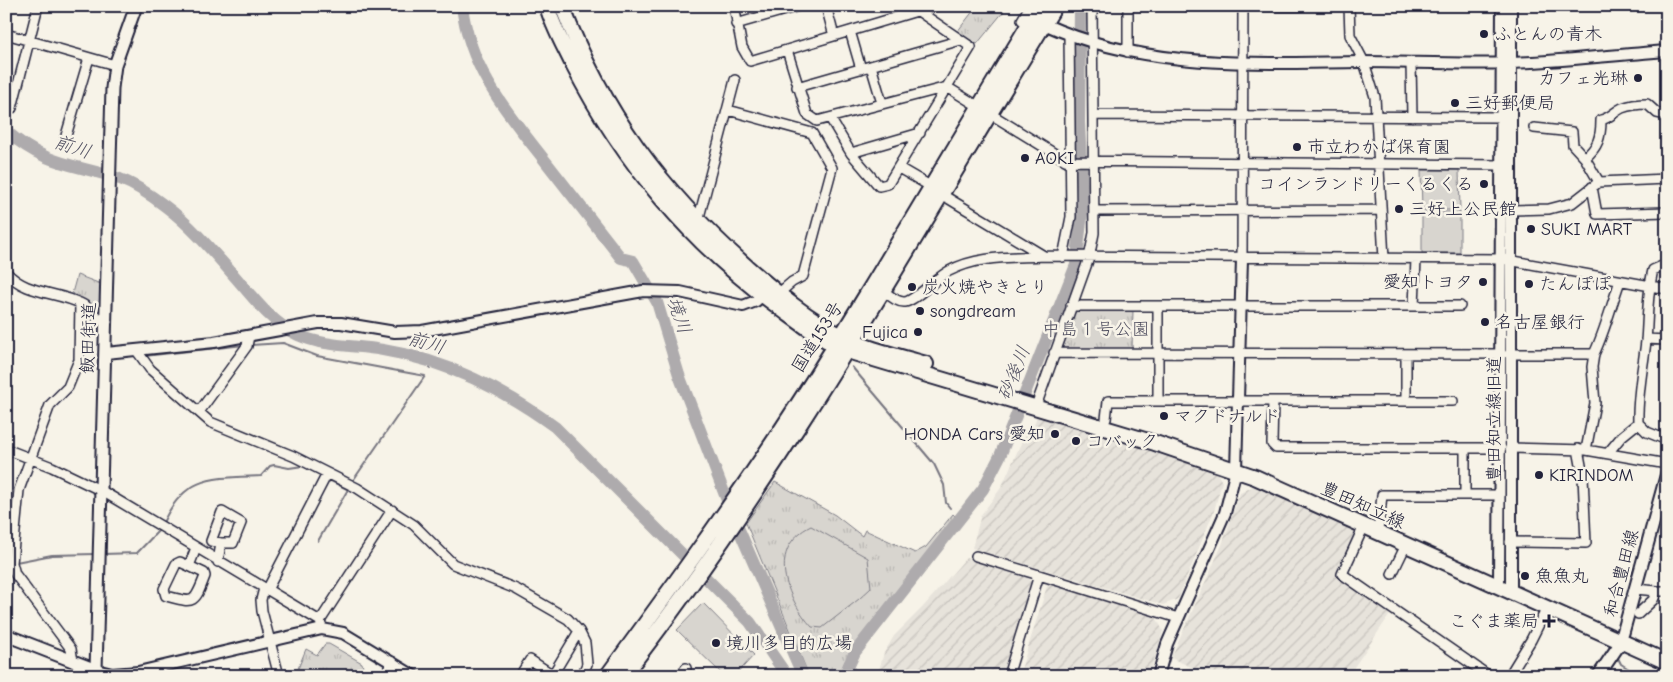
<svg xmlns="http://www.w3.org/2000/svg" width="1673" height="682" viewBox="0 0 1673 682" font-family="'Comic Neue','Klee One',sans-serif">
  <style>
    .industrial { fill: url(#industrial-furrows) }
    .grass { fill: url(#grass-tufts); stroke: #7d7c85 }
    .garden { fill: #d8d5cf; stroke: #7d7c85 }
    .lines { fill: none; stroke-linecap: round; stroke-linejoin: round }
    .stream { stroke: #76747f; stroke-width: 2 }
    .river { stroke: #aeabad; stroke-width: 12 }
    .minor-casing { stroke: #22223b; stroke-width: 12 }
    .tertiary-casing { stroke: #22223b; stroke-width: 14 }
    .secondary-casing { stroke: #22223b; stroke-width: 15 }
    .primary-casing { stroke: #22223b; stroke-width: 18 }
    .trunk-casing { stroke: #22223b; stroke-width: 18 }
    .minor { stroke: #f7f3e8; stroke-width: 9 }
    .tertiary { stroke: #f7f3e8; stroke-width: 10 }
    .secondary { stroke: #f7f3e8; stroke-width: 11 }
    .primary { stroke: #f7f3e8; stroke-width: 14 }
    .trunk { stroke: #f7f3e8; stroke-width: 14 }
    .poi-dot { fill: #22223b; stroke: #f7f3e8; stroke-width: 2 }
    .labels { text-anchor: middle; stroke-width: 5; stroke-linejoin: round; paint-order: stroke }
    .poi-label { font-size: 18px; fill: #22223b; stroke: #f7f3e8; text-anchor: start }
    .park-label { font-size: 18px; fill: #504f60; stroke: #f7f3e8 }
    .street-label { font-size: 18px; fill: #22223b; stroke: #f7f3e8 }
    .water-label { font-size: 19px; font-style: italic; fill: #535263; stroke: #f7f3e8 }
  </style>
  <defs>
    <pattern id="industrial-furrows" width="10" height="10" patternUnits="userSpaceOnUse" patternTransform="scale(1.25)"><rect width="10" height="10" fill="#e7e3db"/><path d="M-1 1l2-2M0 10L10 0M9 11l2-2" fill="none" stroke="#c6c2bd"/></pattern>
    <pattern id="grass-tufts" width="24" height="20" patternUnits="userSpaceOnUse" patternTransform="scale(1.25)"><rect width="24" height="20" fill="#d8d5cf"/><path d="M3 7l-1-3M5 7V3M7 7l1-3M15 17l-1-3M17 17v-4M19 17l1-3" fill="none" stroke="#b9b7b3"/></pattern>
  </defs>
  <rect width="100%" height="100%" fill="#f7f3e8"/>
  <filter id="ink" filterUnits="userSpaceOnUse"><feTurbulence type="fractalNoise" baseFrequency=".02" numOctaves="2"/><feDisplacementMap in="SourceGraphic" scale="10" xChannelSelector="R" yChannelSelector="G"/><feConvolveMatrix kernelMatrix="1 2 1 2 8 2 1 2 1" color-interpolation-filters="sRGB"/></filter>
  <g filter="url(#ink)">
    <path class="industrial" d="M1037 415 1215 469 1222 482 1214 511 1178 599 1163 605 972 548 981 515 1001 488 1022 441 1034 426Z
      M1256 485 1360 532 1340 574 1393 610 1348 676H1211L1171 658 1222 545 1240 493Z
      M966 558 1028 576 1031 583 1004 676H877L884 653 894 636 923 607Z
      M1048 583 1155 615 1163 631 1149 676H1019Z"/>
    <path class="grass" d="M977 6H998L1004 11 977 44 957 32Z
      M77 275 101 284V306L97 309 71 297Z
      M1075 309 1133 310 1132 349 1059 350Z
      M775 482 835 515 862 536 865 530 915 553 926 547 953 514 956 517 845 661 839 676H809L746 523Z
      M325 644H329L362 663 365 676H295L306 649 317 655Z"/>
    <path class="garden" d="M1421 170H1459L1460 210H1422Z
      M1422 212H1460V253H1422Z
      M811 526 868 558 871 588 859 599 822 628 812 627C786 598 766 548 811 526Z
      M703 603 754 655 735 676H724L677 630Z"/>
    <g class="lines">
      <path class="stream" d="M251 345 283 343 317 356 425 376 352 482
        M144 356 244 345
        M852 367 934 464 944 485 946 503 950 508
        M430 369 432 362
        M327 479 347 489
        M162 525C184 475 212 478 261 476L270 466 274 465 289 468 303 466 323 476
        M318 541 350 486
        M103 554 137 553 160 529
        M16 562 52 555 95 554
        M1618 658 1621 664 1640 676"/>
      <path class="river" d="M462 6C470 71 507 112 546 162 571 194 596 226 621 258L633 261 657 302 679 375 733 516 803 676
        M6 131C48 167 73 163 120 179 136 185 152 196 165 206 192 226 215 254 237 279 254 299 273 324 298 335 325 347 355 345 383 350 445 360 505 390 555 427L750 622 787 676
        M844 676 855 652 983 489 1000 456 1076 265 1083 205 1079 122 1080 6"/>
      <defs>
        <path id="minor" d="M734 6 742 47 750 61 917 11
          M826 6 834 36
          M1128 6V52
          M1186 6H1299
          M1349 6 1350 35 1364 62 1375 97 1384 259
          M1022 20 1030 6
          M736 24 799 6
          M850 31 861 69
          M6 34 115 65
          M787 50 807 114 817 121 947 87 1065 160 1070 161 1502 165
          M1411 63 1412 117
          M871 66 882 103
          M797 87 961 40
          M12 108 38 6
          M728 110 812 133 832 168 803 276 792 282 778 294
          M1094 115 1495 117
          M830 118 851 153 879 186 888 184 971 47 911 6
          M1534 128 1572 132 1573 145 1585 158
          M65 139 89 58
          M851 153 920 133
          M899 168 930 186
          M1599 182 1585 158C1598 147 1601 137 1601 120 1610 118 1614 112 1622 108 1630 105 1638 104 1647 104L1657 113 1667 115
          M1592 187 1597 214 1667 212
          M941 194 1044 256
          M1512 210 1549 209 1572 203 1599 182 1667 179
          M1095 211 1381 210
          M698 221 735 80
          M1063 257 1071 217 1069 35
          M1242 259 1243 6
          M6 272C26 295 57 291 82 304 92 309 96 320 107 322
          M882 290C888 294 897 303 905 302 916 300 937 277 949 271 979 255 1012 258 1044 256L1503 259 1667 289
          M1071 306H1460
          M1158 306V401
          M1414 306 1416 259
          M1646 339 1667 340
          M137 351 150 369 210 422 293 456 357 488 414 525 453 564 516 589 568 619 579 631 585 643 587 664 582 676
          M1054 353 1502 354
          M1510 354H1594L1592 367 1595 403 1586 450
          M1594 354C1605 331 1611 306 1620 281
          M1273 401H1406V354
          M1406 401H1453
          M1036 406 1089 258 1094 233 1092 6
          M199 412 247 346 249 336
          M1106 419 1108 401H1273L1272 444 1276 448H1501
          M1638 423 1647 432 1667 440
          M1510 448 1586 450 1667 464
          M6 449 52 467 102 491 320 621 322 629
          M1465 449V495
          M1608 453 1622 436 1638 423C1637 395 1643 368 1646 341 1648 317 1647 294 1653 270L1667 264
          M1379 524 1382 495H1493
          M1364 526 1342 574 1489 676
          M1510 542 1586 543 1583 476 1578 449
          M976 556 1039 575
          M218 562 221 543H233L241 523 222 512 211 541 221 543
          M189 566 180 562 176 564 164 589 166 596C194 603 194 605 205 576L204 573 189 566 196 548
          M1392 574 1406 545
          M264 588 261 600 262 611 279 676
          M1635 589 1657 591
          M267 590 327 474
          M1638 614 1653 600 1657 591H1667
          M320 621 392 510
          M73 662 71 649 15 574 12 563 19 490 50 405 68 387 79 360 80 303
          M384 676 393 662
          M530 676 523 671 530 660 553 675
          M552 676 579 631
          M680 676 686 668
          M1008 676 1039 575 1178 618
          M1509 676 1531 640 1547 608"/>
        <path id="tertiary" d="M1511 6V591
          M1044 24C1146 70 1251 63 1360 62 1411 62 1462 65 1512 63 1564 61 1615 55 1667 51
          M106 353 214 342 318 323H341L395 332 422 331 643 291 680 292 743 306 756 301 762 295
          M1499 586 1502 6
          M96 670 112 674 138 672 322 629 343 633 414 676
          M1158 676 1167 644 1225 513 1236 470 1242 259"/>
        <path id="secondary" d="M6 635 96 670 112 88 115 65 136 6
          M1598 676 1617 648 1623 633 1667 473"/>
        <path id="primary" d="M547 6C553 27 564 46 573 65 622 161 692 245 780 308 802 324 822 340 847 351L1155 443 1255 477 1667 662
          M562 6C604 114 660 189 746 266 776 292 807 319 844 337 869 350 899 356 926 364
          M96 676V670"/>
        <path id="trunk" d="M607 676C667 594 727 512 783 427 873 290 954 146 1040 6
          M623 676C787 466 916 233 1055 6"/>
      </defs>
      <use href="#minor" class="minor-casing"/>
      <use href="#tertiary" class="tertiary-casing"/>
      <use href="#secondary" class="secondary-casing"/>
      <use href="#primary" class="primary-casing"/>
      <use href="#trunk" class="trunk-casing"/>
      <use href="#minor" class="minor"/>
      <use href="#tertiary" class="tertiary"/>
      <use href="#secondary" class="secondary"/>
      <use href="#primary" class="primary"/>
      <use href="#trunk" class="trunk"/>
    </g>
  </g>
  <g class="poi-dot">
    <circle cx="1484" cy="34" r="5"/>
    <circle cx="1638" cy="78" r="5"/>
    <circle cx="1455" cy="103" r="5"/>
    <circle cx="1297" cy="147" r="5"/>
    <circle cx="1025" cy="158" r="5"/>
    <circle cx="1484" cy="184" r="5"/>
    <circle cx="1399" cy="209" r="5"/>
    <circle cx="1531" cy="229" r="5"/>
    <circle cx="1483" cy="282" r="5"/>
    <circle cx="1529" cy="284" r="5"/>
    <circle cx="912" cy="287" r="5"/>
    <circle cx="920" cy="311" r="5"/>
    <circle cx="1485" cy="322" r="5"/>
    <circle cx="918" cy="332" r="5"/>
    <circle cx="1164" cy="416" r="5"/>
    <circle cx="1055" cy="434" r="5"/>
    <circle cx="1076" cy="441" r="5"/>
    <circle cx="1539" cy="475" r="5"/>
    <circle cx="1525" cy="576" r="5"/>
    <path d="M1546.5 613.5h5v5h5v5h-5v5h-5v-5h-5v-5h5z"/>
    <circle cx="716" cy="643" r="5"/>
  </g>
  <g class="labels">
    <g class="poi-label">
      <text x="1494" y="40">ふとんの青木</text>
      <text x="1628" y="84" text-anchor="end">カフェ光琳</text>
      <text x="1465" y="109">三好郵便局</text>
      <text x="1307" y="153">市立わかば保育園</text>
      <text x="1035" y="164">AOKI</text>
      <text x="1474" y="190" text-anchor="end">コインランドリーくるくる</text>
      <text x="1409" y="215">三好上公民館</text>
      <text x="1541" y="235">SUKI MART</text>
      <text x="1473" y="288" text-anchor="end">愛知トヨタ</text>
      <text x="1539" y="290">たんぽぽ</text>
      <text x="922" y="293">炭火焼やきとり</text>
      <text x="930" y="317">songdream</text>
      <text x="1495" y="328">名古屋銀行</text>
      <text x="908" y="338" text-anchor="end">Fujica</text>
      <text x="1174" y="422">マクドナルド</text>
      <text x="1045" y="440" text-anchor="end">HONDA Cars 愛知</text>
      <text x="1086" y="447">コバック</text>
      <text x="1549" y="481">KIRINDOM</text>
      <text x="1535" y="582">魚魚丸</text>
      <text x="1539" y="627" text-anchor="end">こぐま薬局</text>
      <text x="726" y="649">境川多目的広場</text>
    </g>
    <g class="park-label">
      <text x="1096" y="335">中島１号公園</text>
    </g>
    <g class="street-label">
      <text transform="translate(817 337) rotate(-58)" y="6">国道153号</text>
      <text transform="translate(88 338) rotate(-88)" y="6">飯田街道</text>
      <text transform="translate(1494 419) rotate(-90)" y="6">豊田知立線旧道</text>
      <text transform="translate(1363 505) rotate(24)" y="6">豊田知立線</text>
      <text transform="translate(1621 573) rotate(-75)" y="6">和合豊田線</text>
    </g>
    <g class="water-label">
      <text transform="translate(73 146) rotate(18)" y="7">前川</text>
      <text transform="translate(680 315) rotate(71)" y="7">境川</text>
      <text transform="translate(427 342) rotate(16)" y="7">前川</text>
      <text transform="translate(1013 373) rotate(-68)" y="7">砂後川</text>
    </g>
  </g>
  <rect width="1673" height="682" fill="none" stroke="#f7f3e8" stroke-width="25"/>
  <rect x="12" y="12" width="1648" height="657" fill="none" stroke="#22223b" stroke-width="2" filter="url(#ink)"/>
</svg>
